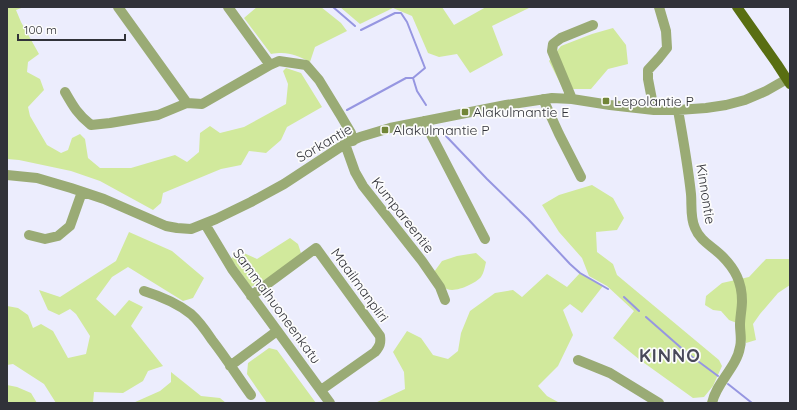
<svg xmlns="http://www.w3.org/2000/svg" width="797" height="410" viewBox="0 0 797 410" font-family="Quicksand,sans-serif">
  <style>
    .green { fill: #d1e99c }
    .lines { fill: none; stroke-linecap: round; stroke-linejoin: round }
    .stream { stroke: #9696e1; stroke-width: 2 }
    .minor { stroke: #9aab75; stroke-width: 10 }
    .major { stroke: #596e12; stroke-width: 10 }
    .poi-dot { fill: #718537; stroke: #fcfcfc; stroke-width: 1.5 }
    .labels { text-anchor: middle; stroke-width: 3.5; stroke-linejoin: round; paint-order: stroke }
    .poi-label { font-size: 14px; fill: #313239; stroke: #fcfcfc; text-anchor: start }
    .street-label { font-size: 14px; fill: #313239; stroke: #fcfcfc }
    .district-label { font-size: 18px; font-weight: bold; letter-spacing: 1px; fill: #49495a; stroke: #fcfcfc }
  </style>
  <rect width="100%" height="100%" fill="#ecedfd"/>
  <path class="green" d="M7 7H24L16 10 21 22 39 54 28 62 27 72 40 79 44 90 28 107 30 116 47 145 61 153 68 150 72 138 80 134 85 139 88 158 100 168H131L175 155 187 162 199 152 200 133 210 126 220 133 244 127 286 104 288 84 283 71 286 68 301 73 322 107 287 127 281 140 266 153 249 151 241 165 221 169 163 193 161 203 153 210 100 181 71 171 19 160 7 159Z
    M257 7H321L341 23 347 31 315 47 310 62C296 55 288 51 271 54L244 18Z
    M340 7H442L454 25 486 7H531L492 26 503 55 470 73 457 54 439 57 428 53 412 16 393 8 360 24Z
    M613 28 626 45 628 64 608 69 591 89H563L549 61 561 46 592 34Z
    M592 185 613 198 624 218 617 230 596 232 597 252 613 264 617 275 719 360 722 366 713 386 704 397 693 398 640 360 613 338 634 311 607 286 589 276 582 258 559 232 542 205 559 195Z
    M129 232 172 251 204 278 193 298 183 301 128 267 112 277 96 299 115 316 129 300 143 307 131 326 163 366 148 371 143 381 123 393 94 392 93 403H56L44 384 13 364 7 365V306L18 308 28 315 33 328 41 324 53 331 68 358 86 354 90 336 76 314 70 309 59 315 48 310 39 290 60 297 116 261Z
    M290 238 298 244 301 253 281 271 251 287 231 259 235 254 244 253 257 259Z
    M476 253 486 262C485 266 484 273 481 277 476 283 456 293 447 289 440 287 437 278 434 272L442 261 457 256Z
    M766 259H790V285L778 293 760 314 753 324 756 340 746 343 742 325 729 320 721 311 713 310 705 305 706 296 722 283 749 277Z
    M580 273 603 286 582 313 570 304 563 310 573 335 558 366 538 386 547 396 558 402V403H375L405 389 404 372 393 352 407 331 421 338 433 355 448 359 458 351 461 333 470 311 495 293 513 290 522 297 547 274 567 287Z
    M269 348 277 350 316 403H267L247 374 248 363Z
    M171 372 201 396 220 398 226 403H133L160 391 171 382Z
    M7 385 17 387 31 393 37 403H7Z"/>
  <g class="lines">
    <path class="stream" d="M333 7 355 26
      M361 30 395 13H401L407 22 425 68 413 78 417 91 426 105
      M347 110 406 78H413
      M446 136 487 179 528 219 570 264 580 273 608 289
      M624 297 639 311
      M646 317 687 353 718 376
      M728 384 752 403"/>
    <path class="minor" d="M118 7 187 103 202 104 270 65 279 61 306 65 319 80 341 116 351 133 353 141
      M228 7 270 65
      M65 92C73 106 78 115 91 125L110 123 158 115 187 103
      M543 99 559 134 581 177
      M572 99 552 51 553 44 561 38 593 25
      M654 110 648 79V70L659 58 667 48 666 31 659 7
      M678 110C683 138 688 166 691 194 692 205 690 218 695 228 700 241 712 246 722 256 735 269 742 282 742 301 742 309 740 317 740 325 740 332 742 340 740 347 737 367 716 383 712 403
      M424 121 485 239
      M345 144 355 172 363 186 422 261 440 287 445 300
      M7 175 37 178 71 188 104 199 166 226 177 228 191 229 216 219 251 202 284 184 345 144 360 137 390 128 506 105 552 98 572 99 610 105 654 110H678L706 108 726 105 745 100 766 91 787 79
      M205 224 232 269 330 403
      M29 235 45 239 58 236 70 226 82 192
      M144 291C160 296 177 303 191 314 199 321 206 331 212 340 226 358 238 377 251 395
      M251 296 316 248 380 336C381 343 380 346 375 352L321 390
      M578 360 610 373 659 403
      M230 366 277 331"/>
    <path class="major" d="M737 7 777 64 790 84"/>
  </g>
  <g class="poi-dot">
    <rect x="602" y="97" width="8" height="8" rx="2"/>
    <rect x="461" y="108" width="8" height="8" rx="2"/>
    <rect x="381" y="126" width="8" height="8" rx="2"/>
  </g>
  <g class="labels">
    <g class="poi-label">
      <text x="614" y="106">Lepolantie P</text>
      <text x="473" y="117">Alakulmantie E</text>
      <text x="393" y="135">Alakulmantie P</text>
    </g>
    <g class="street-label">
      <text transform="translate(324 143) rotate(-30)" y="5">Sorkantie</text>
      <text transform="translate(706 194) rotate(81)" y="5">Kinnontie</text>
      <text transform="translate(403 215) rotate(52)" y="5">Kumpareentie</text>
      <text transform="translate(360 285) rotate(54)" y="5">Maailmanpiiri</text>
      <text transform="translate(277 306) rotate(54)" y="5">Sammalhuoneenkatu</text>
    </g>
    <g class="district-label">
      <text x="670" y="362">KINNO</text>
    </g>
  </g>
  <rect width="797" height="410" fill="none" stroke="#313239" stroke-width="16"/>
  <path d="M18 34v6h107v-6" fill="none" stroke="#313239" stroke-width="2"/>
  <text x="24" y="34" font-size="12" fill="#313239" stroke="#fcfcfc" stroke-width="3" paint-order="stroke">100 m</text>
</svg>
